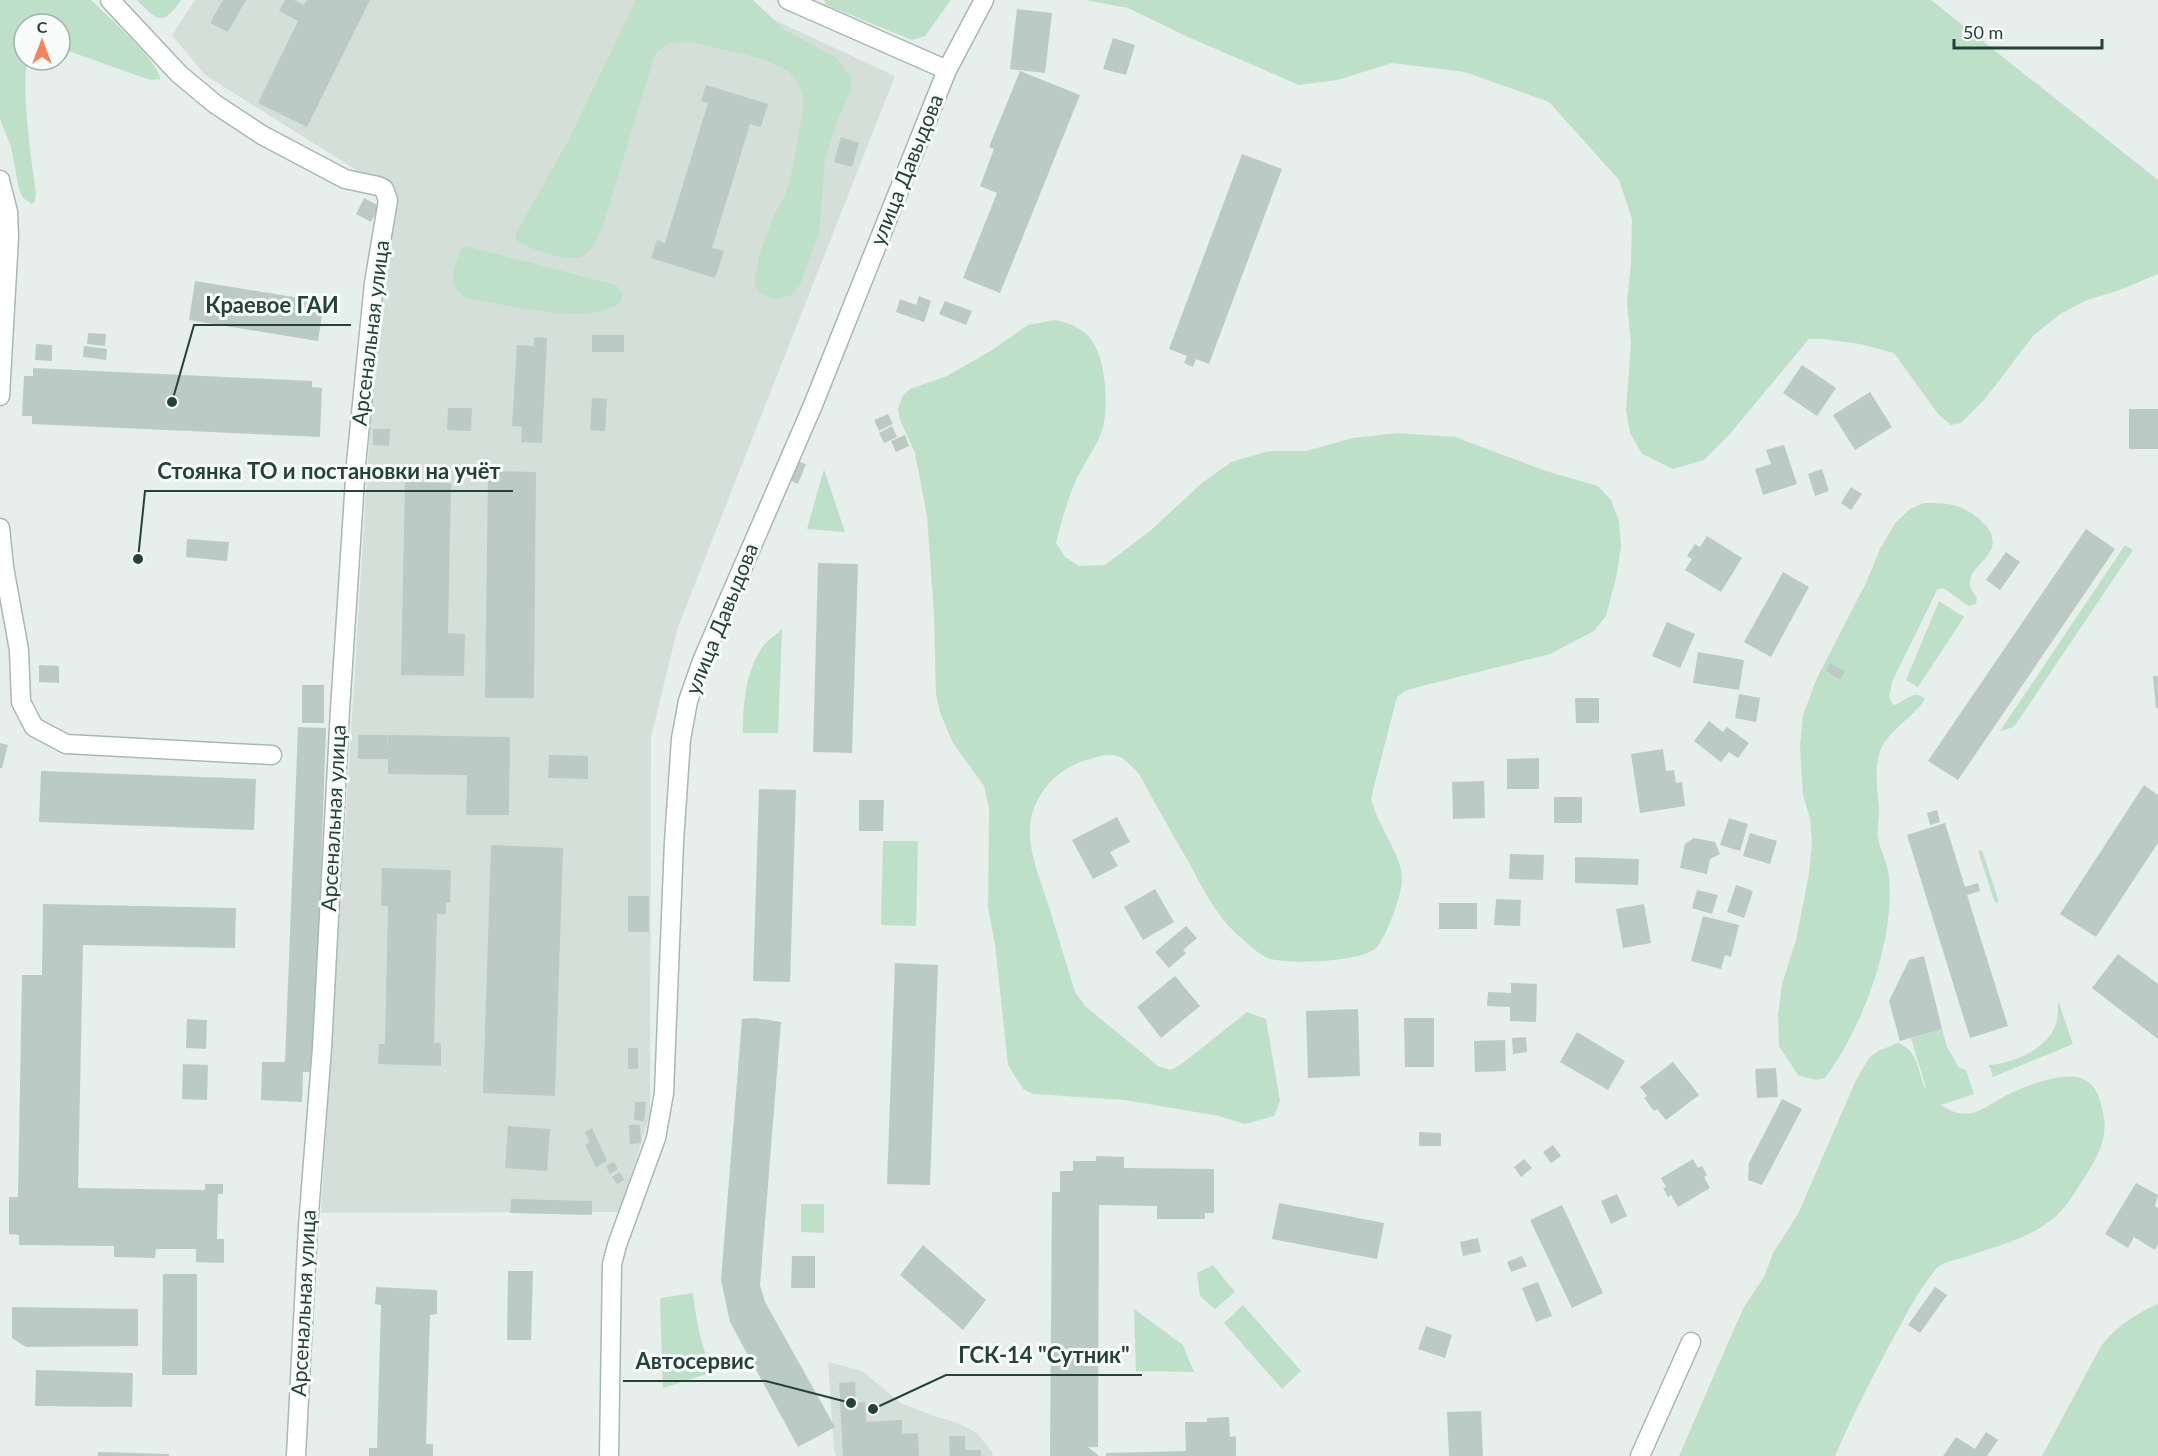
<svg xmlns="http://www.w3.org/2000/svg" width="2158" height="1456" viewBox="0 0 2158 1456" font-family="Lato,sans-serif">
  <style>
    .built { fill: #d4dfda }
    .green { fill: #bfe0c8 }
    .building { fill: #bbcac4 }
    .lines { fill: none; stroke-linecap: round; stroke-linejoin: round }
    .minor-casing { stroke: #a8b8b2; stroke-width: 21 }
    .minor { stroke: #fff; stroke-width: 18 }
    .labels { text-anchor: middle; stroke-width: 6; stroke-linejoin: round; paint-order: stroke }
    .street-label { font-size: 21px; fill: #24423a; stroke: #f7fbf9 }
    .leader { fill: none; stroke: #24423a; stroke-width: 2 }
    .callout-dot { fill: #24423a; stroke: #f7fbf9; stroke-width: 2 }
    .callout-label { font-size: 22px; text-anchor: middle; font-weight: bold; fill: #24423a; stroke: #f7fbf9; stroke-width: 6; stroke-linejoin: round; paint-order: stroke }
  </style>
  <rect width="100%" height="100%" fill="#e6efeb"/>
  <path class="built" d="M195 0H731L895 76 678 627 651 737 650 1114 620 1212 321 1213 385 188 205 75 172 35Z
    M828 1362 862 1371 901 1403 931 1415 960 1424 977 1433 992 1452 993 1456H836L834 1450Z"/>
  <path class="green" d="M0 0H91C104 12 162 65 160 79L150 80 60 48V24H24V60H28C20 84 32 164 36 193L35 201 32 204 23 198 19 189 11 147 0 119Z
    M137 0H181C163 27 157 21 137 0Z
    M636 0H753L785 30 837 58 851 77V90L837 121 825 160 819 233 800 285 791 295 776 299 762 294 755 287V275L760 253 775 213 785 196 790 179 803 112V96L798 83 788 71 763 59 691 42 670 43 655 54 602 229C597 238 593 250 583 256 568 263 529 249 516 240L515 235 568 141Z
    M824 0H951L925 36 912 40 826 5Z
    M1086 0H1931L2158 180V274L2117 291 2087 300 2060 314 2033 336 1985 399 1961 423 1951 425 1938 414 1894 353 1860 344 1824 339H1809L1729 435 1704 460 1673 469 1642 454 1630 433 1626 410 1631 344 1627 302 1631 263 1632 219 1619 180 1549 102 1465 72 1392 63 1337 80 1299 85 1188 37 1128 8Z
    M465 247 474 248 616 285 623 293 620 303C586 326 512 305 473 300 445 291 453 272 460 250Z
    M1055 320C1065 322 1076 326 1084 332 1106 349 1108 398 1104 423 1099 446 1082 464 1074 485 1066 504 1061 524 1056 543L1065 557 1079 566 1105 565 1150 531 1202 483 1231 462 1269 451H1306L1353 438 1398 433 1455 437 1546 471 1598 486 1611 500 1619 521 1621 547 1616 578 1606 616 1594 631 1550 654 1418 687 1405 691 1397 697 1371 798C1376 823 1402 855 1402 878 1403 893 1386 939 1375 949 1359 962 1286 965 1268 958 1258 954 1247 943 1239 936 1216 916 1202 887 1188 861 1171 832 1155 803 1139 774 1118 750 1113 752 1083 761 1065 768 1052 777 1041 794 1018 829 1036 867 1048 904 1057 933 1066 962 1075 992L1085 1006 1158 1066 1171 1070 1183 1063 1247 1012 1266 1019 1280 1101 1274 1116 1245 1124 1219 1116 1125 1100 1033 1094 1023 1089 1008 1065 995 944 988 908 989 808 984 786 953 743 941 715 936 695 934 614 927 516 915 453 900 420 898 409 902 397 910 389 947 376 992 350 1028 325Z
    M824 469 845 532 807 529Z
    M1924 503C1935 503 1947 503 1957 506 1973 512 2000 530 1991 550 1986 561 1972 568 1970 580 1969 587 1973 592 1977 597L1976 604 1969 606C1960 601 1952 592 1942 588L1937 590 1892 682 1889 696 1893 705C1904 703 1915 688 1925 699 1913 719 1885 731 1879 755 1874 771 1878 793 1879 810 1879 819 1877 828 1878 837 1880 851 1888 863 1889 877 1895 941 1863 1027 1825 1078L1816 1080 1798 1075 1779 1046 1778 1015 1782 984 1796 940 1809 874 1812 843 1810 819 1803 795 1800 746 1803 715 1817 678 1866 583 1880 549 1896 522 1910 509Z
    M2125 545 2133 550 2014 727 2000 731Z
    M1939 601 1964 617 1918 687 1906 680Z
    M782 629 778 733H743C743 704 745 675 761 649 766 641 776 635 782 629Z
    M883 841H918L916 926 881 925Z
    M1982 850 1999 902 1995 903 1978 851Z
    M2058 1000 2073 1044 1993 1077 1989 1065C2013 1063 2048 1049 2056 1024 2058 1017 2058 1007 2058 1000Z
    M1942 1029 1947 1047 1959 1068 1966 1070 1974 1094 1941 1105C1969 1124 1983 1108 2007 1095 2025 1086 2067 1069 2085 1080 2099 1087 2102 1106 2104 1119 2107 1138 2097 1159 2086 1175 2076 1190 2066 1210 2050 1221 2028 1238 1997 1246 1971 1255 1961 1259 1944 1261 1937 1268 1917 1291 1904 1319 1889 1346 1870 1382 1851 1419 1835 1456H1679L1734 1329 1744 1307 1764 1277 1773 1253 1798 1214 1856 1080 1869 1058 1878 1051 1898 1043C1921 1052 1916 1073 1927 1091L1911 1038Z
    M801 1204H824V1233L801 1232Z
    M1213 1265 1235 1292 1215 1309 1200 1296 1197 1273Z
    M693 1293C696 1320 701 1347 713 1372L663 1388 660 1298Z
    M2158 1304V1456H2042L2101 1346C2117 1326 2135 1314 2158 1304Z
    M1243 1305 1301 1371 1282 1389 1224 1323Z
    M1134 1309 1183 1345 1194 1372 1136 1371Z"/>
  <path class="building" d="M223 0H246L228 32 210 23Z
    M285 0H294L304 5 307 0H370L307 127 258 103 298 21 279 11Z
    M1017 9 1052 13 1045 73 1010 69Z
    M1113 38 1135 45 1126 75 1103 69Z
    M1020 71 1080 95 1000 293 963 278 997 193 980 186 994 149 989 147Z
    M706 85 768 104 761 127 750 124 712 248 724 251 715 278 651 258 657 240 665 243 708 103 701 101Z
    M841 137 859 143 852 167 834 162Z
    M1242 154 1282 169 1209 364 1196 359 1193 367 1184 363 1187 356 1169 349Z
    M364 198 379 206 371 222 356 214Z
    M195 281 324 302 318 341 189 320Z
    M919 296 931 301 924 322 896 312 900 299 916 305Z
    M945 301 972 311 966 325 939 314Z
    M88 333 106 334 105 346 87 344Z
    M592 335H624V352H592Z
    M534 337 547 338 542 443 521 442 522 427 512 426 517 345 534 346Z
    M36 344 52 345V361L35 360Z
    M84 346 107 349 106 360 83 357Z
    M1802 365 1836 388 1817 416 1783 393Z
    M33 368 312 381V387L322 388 320 437 32 424V416H22L24 376H33Z
    M1870 392 1892 427 1855 450 1833 415Z
    M592 398 607 399 605 431 590 430Z
    M448 408H472L471 431 447 430Z
    M2129 409H2158V449H2129Z
    M888 414 893 424 879 431 874 420Z
    M892 426 897 437 884 443 879 433Z
    M373 429H390L389 446 373 445Z
    M905 435 909 446 896 452 891 441Z
    M1784 445 1797 484 1763 495 1755 469 1771 464 1766 450Z
    M795 460 806 464 798 484 787 479Z
    M1822 469 1829 491 1815 496 1808 474Z
    M488 471 536 472 534 698H485Z
    M405 482 451 483 448 633 465 634 464 676 401 675Z
    M1851 487 1862 494 1851 510 1841 503Z
    M2086 529 2115 549 1958 780 1928 761Z
    M1707 536 1742 558 1721 592 1685 570 1692 559 1687 556 1695 544 1700 547Z
    M187 539 229 542 227 561 186 557Z
    M2006 552 2020 562 2000 590 1986 580Z
    M818 563 858 564 852 753 813 752Z
    M1783 572 1809 587 1771 657 1744 642Z
    M1667 622 1695 634 1680 668 1652 656Z
    M1698 652 1744 660 1739 690 1693 683Z
    M1830 663 1845 671 1840 680 1826 671Z
    M39 665 59 666V683L39 682Z
    M2153 676H2158V708H2156Z
    M302 685H324V723H302Z
    M1739 694 1760 698 1756 722 1735 718Z
    M1575 698H1599V723H1576Z
    M1709 721 1723 732 1727 727 1749 743 1738 758 1729 752 1721 762 1694 741Z
    M298 727 326 728 314 1072H303L302 1102 261 1100 262 1062H285Z
    M358 735H387V747L388 735 510 737 509 815H466L467 775 388 774V759H358Z
    M0 743 8 745 2 768H0Z
    M1663 749 1666 771 1674 770 1676 783 1682 782 1685 806 1640 813 1631 754Z
    M549 755 588 756V779L548 778Z
    M1539 758V789H1507V759Z
    M41 771 256 779 254 830 39 822Z
    M1484 781 1485 818 1453 819 1452 782Z
    M2144 785 2158 795V843L2096 937 2060 914Z
    M759 789 796 790 790 982 753 981Z
    M1554 797H1582V823H1554Z
    M859 800H884L883 831H859Z
    M1937 810 1940 822 1930 825 1927 813Z
    M1117 817 1130 842 1110 852 1118 866 1093 879 1072 840Z
    M1729 818 1748 824 1740 851 1720 845Z
    M1945 823 1965 887 1978 883 1980 891 1967 895 2008 1026 1970 1038 1907 835Z
    M1750 833 1777 841 1770 864 1743 856Z
    M1694 838 1715 842 1720 854 1710 859 1707 874 1680 868 1685 844Z
    M491 845 563 848 555 1096 483 1093Z
    M1510 854 1544 855 1543 880 1509 879Z
    M1575 857 1639 859 1638 885 1575 883Z
    M382 868 451 870 450 903H446V914H437L434 1043H441V1066L378 1064 379 1044H385L388 906H381Z
    M1736 885 1753 891 1744 918 1727 912Z
    M1155 889 1174 922 1143 940 1124 907Z
    M1697 890 1718 895 1712 914 1692 908Z
    M628 896H649V932H628Z
    M1496 899 1521 900 1520 926 1494 925Z
    M1439 903H1477V929H1439Z
    M43 904 236 908 235 948 83 945 78 1188 205 1190V1184H223V1194H218L217 1239H224V1263L196 1262V1249H156L155 1258 114 1257V1246L19 1245V1235L9 1234V1197H18L22 975H42Z
    M1644 904 1651 943 1623 948 1616 909Z
    M1703 916 1739 925 1731 957 1725 955 1721 969 1691 961Z
    M1186 926 1197 938 1183 950 1186 953 1169 968 1155 952Z
    M2118 954 2158 984V1039L2092 988Z
    M1924 956 1942 1029 1900 1041 1889 1001 1909 960Z
    M895 963 938 965 930 1185 887 1184Z
    M1175 976 1200 1006 1161 1038 1137 1007Z
    M1511 983 1537 984 1536 1022 1510 1021V1007L1487 1006 1488 992 1511 993Z
    M1358 1009 1360 1076 1308 1078 1306 1011Z
    M755 1018 781 1022 760 1285 765 1302 835 1427 798 1447 730 1322 721 1280 742 1019Z
    M1404 1018H1434V1067H1405Z
    M187 1019 207 1020 206 1049 186 1048Z
    M1577 1032 1625 1061 1608 1090 1560 1062Z
    M1526 1037 1527 1052 1513 1054 1512 1038Z
    M1505 1040 1506 1071 1475 1072 1474 1041Z
    M628 1048H638V1069H628Z
    M1673 1062 1699 1095 1666 1120 1657 1109 1654 1111 1644 1098 1647 1096 1640 1087Z
    M183 1064 208 1065 207 1100 182 1099Z
    M1776 1068 1778 1097 1757 1098 1755 1069Z
    M1782 1099 1802 1109 1762 1185 1748 1180 1749 1163Z
    M635 1102H646L644 1121 634 1120Z
    M629 1125H640L641 1143 630 1144Z
    M508 1126 550 1129 547 1171 505 1168Z
    M592 1128 607 1161 596 1167 585 1145 590 1142 585 1132Z
    M1419 1132 1441 1133V1146H1419Z
    M1553 1145 1561 1156 1551 1163 1543 1152Z
    M1096 1156 1124 1157V1168L1214 1169V1213H1205V1219H1157V1206L1099 1205 1098 1447H1088L1099 1456H1050L1052 1192H1060V1171H1073V1161H1096Z
    M1524 1159 1532 1168 1521 1177 1514 1167Z
    M1693 1159 1698 1168 1702 1166 1707 1175 1704 1177 1710 1188 1678 1207 1671 1195 1668 1197 1663 1188 1666 1187 1661 1178Z
    M614 1162 618 1169 610 1174 606 1166Z
    M620 1172 624 1180 617 1184 612 1177Z
    M2136 1183 2158 1195 2155 1206 2158 1208V1244L2155 1250 2134 1237 2128 1248 2105 1234Z
    M1617 1194 1627 1216 1611 1224 1601 1201Z
    M511 1199 592 1201V1215L510 1213Z
    M1279 1203 1384 1223 1377 1259 1272 1239Z
    M1562 1205 1603 1293 1572 1308 1530 1220Z
    M1478 1238 1481 1252 1463 1256 1460 1242Z
    M923 1245 986 1300 963 1330 900 1275Z
    M792 1256H815V1288H791Z
    M1522 1256 1527 1266 1511 1272 1507 1262Z
    M508 1271H533L531 1340H507Z
    M163 1274H197V1375H162Z
    M1538 1282 1552 1316 1536 1322 1522 1288Z
    M376 1287 437 1290V1314L430 1315 426 1444H433V1456H369V1448H377L381 1305 375 1304Z
    M1935 1287 1947 1295 1920 1333 1908 1325Z
    M12 1307 138 1309V1346L26 1347 12 1338Z
    M1426 1326 1452 1335 1445 1358 1418 1349Z
    M36 1370 133 1373 132 1407 35 1406Z
    M855 1382 856 1403 865 1402 866 1422 902 1420V1434L918 1433 919 1456H843L839 1383Z
    M1481 1411 1483 1456H1449L1447 1412Z
    M1229 1417 1230 1437 1236 1436V1456H1106V1453L1186 1451 1185 1422H1207V1418Z
    M1986 1432 1998 1440 1987 1456H1943L1956 1437 1975 1449Z
    M949 1436H965V1450H981V1456H950Z
    M98 1452 169 1454V1456H98Z"/>
  <g class="lines">
    <defs>
      <path id="minor" d="M110 0 179 74 215 104 262 135 345 179 378 186 384 189 388 200 374 283 356 464 340 710 322 1048 308 1226 296 1456
        M788 0 947 70
        M0 180 8 212 9 237 0 396
        M0 528 4 567 19 650 21 702 34 727 66 744 272 755
        M609 1456 612 1264 617 1245 656 1138 664 1093 674 842 681 739 688 701 702 661 813 405 947 70 984 0
        M1640 1456 1691 1342"/>
    </defs>
    <use href="#minor" class="minor-casing"/>
    <use href="#minor" class="minor"/>
  </g>
  <g class="labels">
    <g class="street-label">
      <text transform="translate(907 170) rotate(-68)" y="7">улица Давыдова</text>
      <text transform="translate(371 333) rotate(-83)" y="7">Арсенальная улица</text>
      <text transform="translate(722 619) rotate(-68)" y="7">улица Давыдова</text>
      <text transform="translate(334 818) rotate(-87)" y="7">Арсенальная улица</text>
      <text transform="translate(304 1303) rotate(-87)" y="7">Арсенальная улица</text>
    </g>
  </g>
  <path class="leader" d="M172 402L194 325H351M138 559L145 491H513M873 1409L946 1375H1142M851 1403L766 1381H623"/>
  <g class="callout-dot">
    <circle cx="172" cy="402" r="6"/>
    <circle cx="138" cy="559" r="6"/>
    <circle cx="873" cy="1409" r="6"/>
    <circle cx="851" cy="1403" r="6"/>
  </g>
  <g class="callout-label">
    <text x="272" y="313">Краевое ГАИ</text>
    <text x="329" y="479">Стоянка ТО и постановки на учёт</text>
    <text x="1044" y="1363">ГСК-14 "Сутник"</text>
    <text x="695" y="1369">Автосервис</text>
  </g>
  <g transform="translate(42 42)"><circle r="28" fill="#f7fbf9" stroke="#a3b1ad" stroke-width="1.5"/>
  <path d="M0-4.5L10 22L0 15L-10 22Z" fill="#f4845f"/>
  <text y="-9" font-size="16" font-weight="bold" text-anchor="middle" fill="#24423a">С</text>
  </g>
  <path d="M1954 39v9h148v-9" fill="none" stroke="#24423a" stroke-width="3"/>
  <text x="1963" y="39" font-size="18" fill="#24423a" stroke="#f7fbf9" stroke-width="4.5" paint-order="stroke">50 m</text>
</svg>
